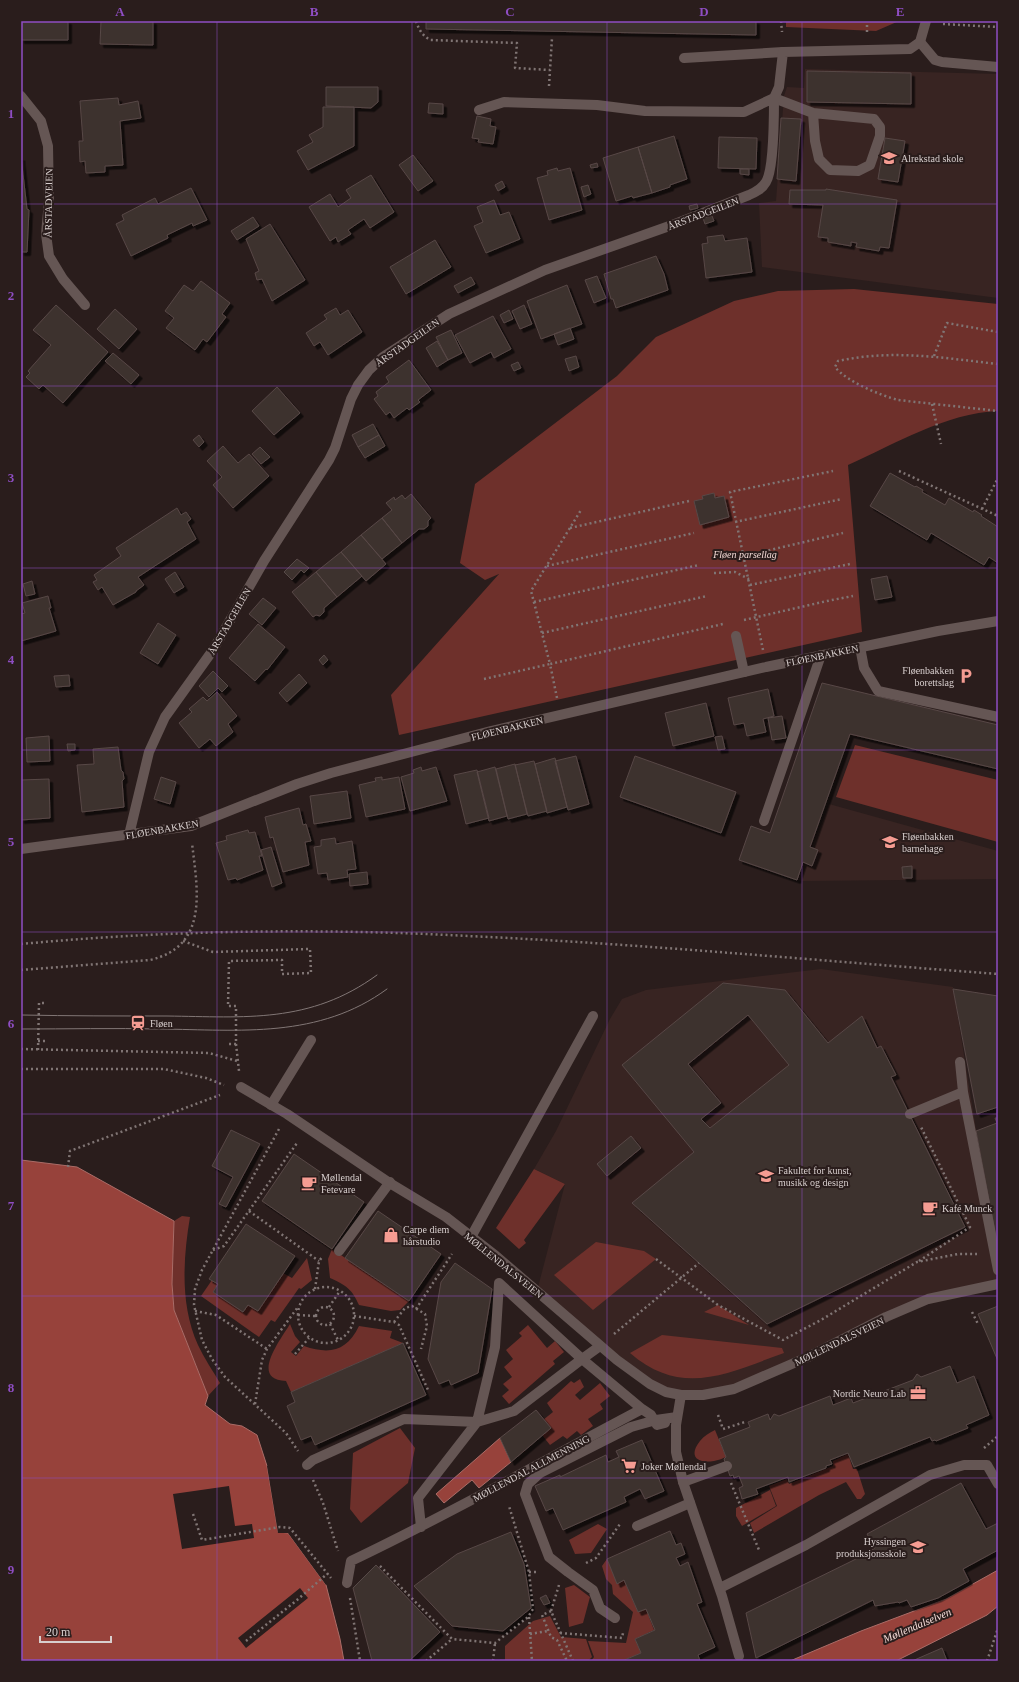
<svg xmlns="http://www.w3.org/2000/svg" width="1019" height="1682" viewBox="0 0 1019 1682" font-family="Georgia,serif">
  <style>
    .built { fill: #382422 }
    .green { fill: #6e302b }
    .water { fill: #97423b; stroke: #aa6c67 }
    .pier { fill: #2a1d1c }
    .building { fill: #3e302e; stroke: #574846; fill-rule: evenodd; filter: url(#shadow) }
    .lines { fill: none; stroke-linecap: round; stroke-linejoin: round }
    .path { stroke: #807574; stroke-width: 2.5; stroke-dasharray: 2 3; stroke-linecap: butt }
    .service { stroke: #655654; stroke-width: 10 }
    .pedestrian { stroke: #655654; stroke-width: 10 }
    .minor { stroke: #655654; stroke-width: 10 }
    .tertiary { stroke: #655654; stroke-width: 10 }
    .tram { stroke: #817675; stroke-width: 1 }
    .grid { fill: none; stroke: #8e4dc2; stroke-width: 1; stroke-opacity: 0.55 }
    .labels { text-anchor: middle; stroke-width: 4; stroke-linejoin: round; paint-order: stroke }
    .poi-label { font-size: 10px; fill: #d8cfce; stroke: #2a1d1c; text-anchor: start }
    .street-label { font-size: 10px; fill: #d8cfce; stroke: #2a1d1c }
    .park-label { font-size: 10px; font-style: italic; fill: #f3d9d5; stroke: #2a1d1c }
    .water-label { font-size: 11px; font-style: italic; fill: #f6ddd9; stroke: #2a1d1c }
    .neatline { fill: none; stroke: #8e4dc2; stroke-width: 1.5 }
    .grid-label { font-size: 13px; text-anchor: middle; font-weight: bold; fill: #8e4dc2 }
  </style>
  <defs>
    <filter id="shadow"><feDropShadow dx="3.5" dy="3.5" stdDeviation="0" flood-color="#0009"/></filter>
  </defs>
  <rect width="100%" height="100%" fill="#2a1d1c"/>
  <path class="built" d="M805 69 998 74V298L762 267 759 203 776 201 784 96 787 87 804 88Z
    M829 804 998 851V879L801 881 740 860 752 828 764 851 805 865Z
    M821 969 953 987 998 1266V1284L928 1299 734 1389 666 1392 537 1291 565 1184 534 1169 556 1131 610 1019 622 999 646 990Z"/>
  <path class="green" d="M786 21H899L876 31 786 27Z
    M854 289 998 304V411C946 413 895 444 848 465L862 632 399 735 391 695 499 574 485 580 460 563 475 484 617 376 656 337 734 301 778 291Z
    M855 745 998 780V842L836 797Z
    M534 1169 565 1184 524 1240 526 1243 519 1249 496 1228Z
    M182 1216 190 1217C183 1259 180 1305 198 1345 204 1358 213 1371 220 1383L208 1396 174 1310 172 1283 174 1221Z
    M596 1242 644 1251 656 1259 593 1310 554 1275Z
    M332 1249 409 1301 400 1310 391 1311 359 1305C352 1289 346 1285 330 1278L328 1259Z
    M307 1258 312 1280 301 1289 299 1288 275 1322 271 1320 259 1337 201 1296 212 1280 218 1284 213 1292 243 1312 248 1305 258 1311 283 1273 292 1278Z
    M718 1305 749 1325 704 1312Z
    M290 1324 295 1336 300 1342 291 1352 296 1356 304 1346C330 1355 347 1351 359 1326L392 1331 390 1338 403 1343 291 1392 286 1381C249 1380 281 1339 290 1324Z
    M528 1325 547 1348 555 1341 564 1352 553 1361 555 1364 509 1404 502 1396 509 1390 503 1384 512 1377 504 1367 513 1359 506 1350 522 1336 519 1333Z
    M662 1335 782 1348 784 1353C728 1373 682 1398 630 1353Z
    M580 1379 584 1387 575 1395 580 1400 600 1383 610 1396 600 1404 603 1409 588 1419 593 1426 581 1435 577 1431 567 1439 563 1436 550 1445 542 1435 551 1428 543 1420 553 1412 547 1403 571 1381 574 1383Z
    M400 1428 415 1448 408 1483 361 1523 350 1509 353 1453Z
    M715 1430 726 1457C722 1459 718 1460 714 1461 697 1464 688 1456 700 1441 704 1436 709 1433 715 1430Z
    M848 1454 853 1469H857L865 1494 861 1499H857L846 1482 819 1495 754 1533 750 1523 777 1506 769 1486 787 1479 789 1484 833 1466V1461Z
    M770 1490 776 1506 742 1526 736 1516V1508Z
    M598 1524 607 1529 591 1553 575 1554 569 1540Z
    M607 1559 617 1583 624 1580 638 1612 646 1609 654 1630 635 1639 641 1653 622 1661H591L594 1657 588 1641 626 1643 633 1612 613 1594 612 1585 606 1579 602 1566Z
    M574 1585 590 1597 583 1623 569 1627 565 1588Z
    M550 1616 561 1637 586 1639 592 1657 588 1661H505V1646L533 1621Z"/>
  <path class="water" d="M21 1160 77 1167 174 1221 172 1284 174 1310 208 1396 205 1405 230 1424 242 1426 257 1435 267 1466 278 1532 288 1533 326 1585 340 1639 344 1661H21Z
    M500 1438 511 1462 479 1488 472 1480 444 1503 436 1494Z
    M998 1570V1606L987 1615 896 1661H790L861 1631 946 1599Z"/>
  <path class="pier" d="M269 1465 280 1531H289L327 1583 326 1585 288 1533H278L267 1466Z
    M229 1486 235 1526 252 1524 254 1538 182 1549 173 1494Z
    M300 1588 308 1598 246 1648 238 1638Z"/>
  <path class="building" d="M21 21H68V40H21Z
    M101 21H153V45L100 44Z
    M426 21H756V35L426 29Z
    M807 71 911 73V104L807 102Z
    M326 87H378V102L371 108 326 106Z
    M118 98 119 105 138 101 141 118 120 121 123 165 105 166V172L86 173 85 161 80 162 79 141H83L80 101Z
    M429 103 443 104V114L428 113Z
    M323 107H354V146L308 170 297 151 313 142 309 135 323 127Z
    M477 116 491 119 490 126 496 127 493 144 478 142 479 139 472 138Z
    M781 118 801 119 796 181 777 179Z
    M674 136 687 179 670 185V187L652 193 638 147Z
    M719 137 757 138 756 169 718 168Z
    M885 138 905 141 898 182 878 179Z
    M638 147 652 193 633 198 632 196 616 201 603 158Z
    M413 155 433 181 418 191 399 165Z
    M21 157 27 209 29 210 27 252H21Z
    M597 163 598 167 591 168 590 165Z
    M557 168 558 171 570 168 582 210 549 220 537 178 548 175 547 171Z
    M740 169H749V175L740 174Z
    M371 175 394 212 370 228 364 219 348 230 351 234 338 242 336 237 330 241 309 207 330 194 338 207 351 198 346 190Z
    M502 181 505 187 498 191 495 185Z
    M588 185 591 194 584 197 581 187Z
    M191 188 207 220 193 226 192 223 167 235 168 238 131 256 116 224 124 220 122 215 155 198 158 204Z
    M826 189 897 200 889 248 880 247 879 251 856 247 857 243 851 242V246L828 242V238L818 237 823 205 789 204 790 190H826Z
    M494 200 500 215 509 212 520 239 486 253 474 226 483 222 477 207Z
    M697 204 698 208 690 210 689 206Z
    M712 216 714 221 705 224 703 218Z
    M253 217 259 226 237 240 231 231Z
    M270 224 305 280 272 301 262 279 257 280 255 273 259 271 246 239Z
    M723 235 725 241 747 238 752 272 706 278 702 244 708 243 707 237Z
    M435 240 451 267 406 294 390 267Z
    M656 256 664 274 668 290 616 308 613 299H611L604 274Z
    M597 276 606 298 594 303 585 280Z
    M471 277 475 284 458 293 454 286Z
    M201 281 230 303 222 314 226 317 207 342 203 339 195 350 166 328 174 318 165 311 184 285 193 291Z
    M567 285 582 324 541 339 527 301Z
    M56 305 108 352 63 403 43 385 39 389 26 377 30 373 28 371 51 345 33 330Z
    M524 305 532 324 520 329 512 311Z
    M336 308 340 315 348 310 362 332 328 355 320 342 314 346 306 333 327 319 324 315Z
    M115 309 137 329 119 349 97 329Z
    M509 310 513 319 504 323 500 315Z
    M493 316 511 349 494 358 491 352 470 363 455 335Z
    M570 328 574 339 558 345 554 334Z
    M451 330 462 353 448 360 436 337Z
    M437 341 448 360 437 367 426 348Z
    M113 353 139 375 131 384 105 361Z
    M576 356 579 367 569 371 565 359Z
    M409 360 431 390 418 400 420 402 409 410 407 408 394 418 390 412 386 415 374 399 378 396 376 392 389 382 386 377Z
    M518 362 521 368 514 371 511 365Z
    M277 387 300 413 274 435 252 411Z
    M373 424 379 435 358 447 352 435Z
    M199 435 204 442 199 447 193 440Z
    M379 435 385 446 365 458 358 447Z
    M223 446 238 463 249 454 269 476 233 508 213 485 222 477 207 461Z
    M260 447 270 457 261 464 252 454Z
    M890 473 915 487 916 486 923 490 922 492 945 505 949 498 973 512 974 510 982 515 981 516 998 527V563L989 557 984 565 931 533 927 540 870 506Z
    M714 493 715 498 724 496 729 517 700 525 694 501 703 499 702 496Z
    M411 494 431 518 428 521V526L424 529H419L402 543 382 518 392 510 386 503 394 497 395 500 402 495 405 499Z
    M177 508 181 515 186 512 191 519 187 522 196 539 138 577 144 585 136 591V592L113 605 102 587 98 590 93 582 97 580 94 575 121 556 116 548Z
    M382 518 402 543 382 559 361 535Z
    M361 535 386 564 366 581 341 552Z
    M341 552 362 576 337 597 316 572Z
    M297 559 309 568 304 573 301 570 292 580 284 572Z
    M175 572 184 587 174 593 165 579Z
    M316 572 337 597 324 608V612L320 616 316 615 313 617 292 592Z
    M887 576 892 597 875 600 871 579Z
    M32 581 35 594 26 596 23 584Z
    M48 596 51 608H49L56 631 21 641V614L25 613 22 603Z
    M263 598 276 608 262 625 249 614Z
    M158 623 176 635 158 664 140 653Z
    M258 624 285 647 267 670 266 669 255 681 229 658Z
    M324 655 328 660 323 665 319 660Z
    M213 671 228 686 222 692 218 688 209 697 199 686Z
    M299 674 307 683 287 702 279 693Z
    M69 675 70 686 56 687 54 676Z
    M822 683 998 725V769L850 734 810 847 818 850 812 866 803 862 797 880 739 860 751 826 770 833Z
    M768 689 774 716 763 719 766 732 747 736 744 723 734 725 728 698Z
    M217 692 237 716 228 724 233 732 216 746 210 739 199 748 179 723 192 712 189 709 203 697 207 701Z
    M706 703 714 736 673 746 665 713Z
    M782 716 786 738 772 740 768 718Z
    M49 736 50 761 27 762 26 738Z
    M722 736 725 749 718 750 715 737Z
    M67 744H75V750L68 751Z
    M118 747 121 770 123 772 124 779 122 781 124 807 82 812 77 765 94 764 93 749Z
    M576 756 589 804 568 810 555 761Z
    M635 756 736 792 721 833 620 797Z
    M555 758 567 807 547 813 535 764Z
    M534 761 547 811 528 816 515 765Z
    M515 764 527 814 508 819 496 769Z
    M421 767 422 771 436 767 447 801 410 811 401 777 414 773 413 770Z
    M495 767 507 816 489 821 477 772Z
    M477 770 489 818 466 824 454 775Z
    M161 777 176 782 170 804 154 799Z
    M382 777V780L399 777 405 809 366 817 359 785 376 781 375 778Z
    M49 779 50 818 21 820V780Z
    M347 791 351 818 314 824 310 796Z
    M299 808 303 825 306 824 311 841 305 842 309 865 283 872 273 837 270 838 265 817Z
    M248 830 249 833 255 832 262 856H259L263 870 237 880 236 878 228 880 216 843 227 840 226 836Z
    M335 838 336 844 352 841 356 869 347 870 348 877 328 880 327 873 318 874 314 847 321 846V840Z
    M271 847 282 883 272 887 261 850Z
    M912 866V878H903L902 867Z
    M367 872 368 884 350 886 349 874Z
    M723 983 785 990 828 1043 862 1016 877 1048 881 1046 896 1075 891 1077 965 1227 767 1324 632 1203 694 1152 622 1065ZM748 1015 789 1065 710 1128 701 1119 721 1103 688 1064Z
    M953 989 998 996V1107L977 1114Z
    M995 1118H998V1248L976 1131 997 1123Z
    M231 1130 260 1144 226 1207 219 1204 233 1177 212 1166Z
    M631 1136 641 1148 607 1176 597 1164Z
    M294 1154 364 1202 332 1249 262 1201Z
    M378 1211 441 1254 409 1301 345 1258Z
    M246 1224 295 1256 258 1311 248 1305 243 1312 213 1292 218 1284 209 1279Z
    M455 1263 492 1289 478 1373 451 1385 449 1380 439 1384 428 1359 441 1282Z
    M998 1306V1361L978 1314Z
    M403 1343 426 1395 315 1445 311 1436 301 1440 287 1406 295 1402 291 1392Z
    M950 1366 957 1383 974 1376 989 1415 966 1425 968 1428 936 1441 935 1440 932 1441 930 1437 854 1467 848 1453 830 1460 832 1464 826 1466V1468L789 1482 788 1477 756 1489 758 1494 742 1499 739 1488 743 1486 739 1476 734 1478 733 1475 730 1476 724 1459 726 1457 719 1439 750 1427 748 1422 768 1414 770 1420 774 1414 779 1416 830 1396 833 1405 851 1398 853 1403 913 1380 917 1374 921 1377Z
    M536 1410 551 1428 511 1462 500 1438Z
    M642 1440 664 1491 645 1499 640 1489 624 1497 626 1502 563 1530 553 1508 546 1511 535 1486 560 1475V1477L606 1455 608 1462 619 1457 616 1451Z
    M961 1483 986 1529 998 1523V1550L963 1569 969 1581 938 1598 911 1607 907 1600 899 1603 898 1602 875 1606 873 1600 756 1658 746 1613 854 1560 875 1548 867 1534Z
    M670 1531 676 1545 681 1543 685 1554 676 1558 680 1566 688 1562 702 1602 697 1604 715 1647 698 1655 700 1661H622L641 1653 635 1639 655 1630 646 1609 638 1612 624 1580 617 1584 607 1559Z
    M511 1532 524 1564 531 1608 503 1631 452 1626 414 1586 457 1554Z
    M376 1565 440 1632 409 1661H372L353 1588Z
    M546 1595 550 1603 544 1605 540 1598Z
    M942 1648 947 1661H912Z"/>
  <g class="lines">
    <path class="path" d="M416 21C419 30 422 35 430 40L517 43 515 68 550 70 552 38
      M781 21 782 32
      M943 24 998 27
      M867 32V21
      M549 86 550 70
      M934 356 947 323 998 332
      M998 364C943 358 893 349 838 361L835 367C847 382 880 395 898 400L998 411
      M932 404 941 444
      M899 471 998 516
      M982 509 998 478
      M735 522 842 499
      M570 528 689 501
      M744 556 843 533
      M547 566 694 533
      M714 573 735 572 749 579
      M750 585 850 564
      M534 602 699 565
      M744 620 827 601 853 596
      M542 633 707 596
      M763 650 730 492 833 471
      M484 679 550 664 531 591 581 510
      M557 698 550 664 723 624
      M183 941 213 952 310 949 311 973 282 974V960L229 961 228 1006H236V1044H227
      M21 944C170 930 319 928 468 936 645 944 821 961 998 974
      M21 970 150 960C210 946 197 888 192 843
      M38 1041H45
      M236 1044 239 1071
      M21 1049 209 1053 237 1061
      M38 1050 39 1003H46
      M21 1069H164L206 1078 224 1085
      M279 1129 202 1270 195 1289 194 1305 202 1340 212 1359 225 1377 286 1433 298 1451
      M68 1167 70 1151 220 1095
      M249 1211 319 1261
      M213 1250 224 1246 297 1143
      M656 1259 718 1305 783 1340 821 1320 917 1262 958 1254H977
      M919 1261 970 1227 921 1127
      M298 1315a28 28 0 1 1 56 0a28 28 0 1 1-56 0Z
      M315 1289 319 1261 323 1256
      M316 1316a9 9 0 1 1 18 0a9 9 0 1 1-18 0Z
      M329 1307 340 1291
      M416 1309 452 1254
      M195 1311 216 1315 267 1349
      M972 1312 978 1324
      M298 1315 315 1316
      M354 1316 394 1322 399 1325 428 1390
      M394 1322 405 1308 412 1306 425 1314 427 1326 421 1349
      M330 1324 338 1340
      M614 1334 699 1263
      M295 1354 309 1338
      M255 1404 262 1360 267 1349 298 1307
      M718 1415 723 1429 745 1422
      M984 1448 998 1436
      M313 1480 323 1503 338 1551
      M731 1483 759 1550
      M193 1514 202 1540 280 1527 290 1528 331 1578
      M586 1563 596 1558 620 1524
      M380 1566 452 1639 495 1643 528 1617 533 1609 529 1572 509 1506
      M529 1572H538
      M559 1585 551 1611 573 1661
      M350 1598 360 1661
      M551 1611 542 1615 551 1637 557 1640 567 1661
      M529 1617 532 1661
      M560 1633 622 1638 623 1633
      M530 1634 548 1631
      M246 1641 297 1600 327 1574
      M426 1661 452 1639
      M493 1661 495 1643
      M987 1661 998 1628
      M996 1661 998 1660"/>
    <path class="service" d="M920 42 935 60 942 62 998 67
      M684 58 783 52
      M774 98 813 113 815 141 819 159 830 170 858 171 870 165 880 136V127L874 119 813 113
      M736 636 744 672
      M860 647 864 668 878 691 998 717
      M764 821 821 655
      M960 1062 963 1092 998 1270
      M271 1105 311 1040
      M910 1114 963 1092
      M471 1237 593 1016
      M339 1251 390 1182
      M683 1482 727 1466
      M637 1526 690 1503
      M720 1588 806 1545 930 1475 964 1465H987L998 1484
      M615 1618 600 1608 593 1590 568 1572 549 1557 525 1494 528 1484 540 1473 631 1427 656 1420 677 1417"/>
    <path class="pedestrian" d="M642 1409 651 1415 657 1425 665 1423
      M307 1465 313 1460 404 1419 477 1422 514 1411 582 1359 499 1283
      M421 1527 418 1498 477 1422 495 1347 499 1283
      M347 1583 351 1561C450 1514 545 1460 642 1409L582 1359 600 1346"/>
    <path class="minor" d="M21 96 41 121 48 146 49 201 46 234 49 256 63 279 85 305
      M479 110 504 102 597 105 645 111 744 112 774 98 779 87 783 52 910 49 920 42 926 21
      M129 835 149 752 165 717 213 650 264 561 329 460 335 448 351 399 358 385 369 370 383 357 449 314 545 270 675 224 749 195C756 192 762 189 766 182 774 169 774 115 774 98
      M21 849 191 826 297 784 331 773 491 731 766 667 938 631 998 621
      M681 1395 676 1425V1452L683 1482 722 1596 739 1656"/>
    <path class="tertiary" d="M241 1087 287 1114 388 1182 446 1217 496 1256 617 1360 650 1384 666 1392 681 1395H703L734 1389 808 1357 886 1317 928 1299 998 1284"/>
    <path class="tram" d="M21 1015C70 1016 118 1016 167 1016 245 1017 310 1024 377 975
      M21 1029C67 1029 114 1028 160 1029 240 1030 319 1039 387 989"/>
  </g>
  <path class="grid" d="M217 21V1661M412 21V1661M607 21V1661M802 21V1661M21 204H998M21 386H998M21 568H998M21 750H998M21 932H998M21 1114H998M21 1296H998M21 1478H998"/>
  <defs>
    <symbol id="school-bare" viewBox="-9 -9 18 18"><path d="M0-5L7-2L0 1L-7-2ZM-4 1L0 2.5L4 1V4Q0 6-4 4Z" fill="#f59c92" stroke="#2a1d1c" stroke-width="2.5" paint-order="stroke"/></symbol>
    <symbol id="parking-bare" viewBox="-9 -9 18 18"><path d="M-3.5-5.5H1a3.5 3.5 0 0 1 0 7H-1V5.5H-3.5ZM-1-3.4V-.6H.8a1.4 1.4 0 0 0 0-2.8Z" fill="#f59c92" stroke="#2a1d1c" stroke-width="2.5" paint-order="stroke"/></symbol>
    <symbol id="station-bare" viewBox="-9 -9 18 18"><path d="M-3-6H3Q5-6 5-4V2Q5 4 3 4L4.5 6H3L1.5 4h-3L-3 6H-4.5L-3 4Q-5 4-5 2V-4Q-5-6-3-6ZM-3.5-4v3h7v-3ZM-3.5 1v1.5H-2V1ZM2 1v1.5H3.5V1Z" fill="#f59c92" stroke="#2a1d1c" stroke-width="2.5" paint-order="stroke"/></symbol>
    <symbol id="university-bare" viewBox="-9 -9 18 18"><path d="M0-5L7-2L0 1L-7-2ZM-4 1L0 2.5L4 1V4Q0 6-4 4Z" fill="#f59c92" stroke="#2a1d1c" stroke-width="2.5" paint-order="stroke"/></symbol>
    <symbol id="cafe-bare" viewBox="-9 -9 18 18"><path d="M-5.5-4.5H6V0H3Q3 3.5 0 3.5H-2.5Q-5.5 3.5-5.5 0ZM3-3.2v2h1.7v-2ZM-6 4.5H4V6H-6Z" fill="#f59c92" stroke="#2a1d1c" stroke-width="2.5" paint-order="stroke"/></symbol>
    <symbol id="shop-bare" viewBox="-9 -9 18 18"><path d="M-5-2.5h2.3a2.7 3.5 0 0 1 5.4 0H5L5.5 6h-11ZM-1.5-2.5h3a1.5 2.3 0 0 0-3 0Z" fill="#f59c92" stroke="#2a1d1c" stroke-width="2.5" paint-order="stroke"/></symbol>
    <symbol id="office-bare" viewBox="-9 -9 18 18"><path d="M-6-3h4V-5.5h4V-3h4V5H-6ZM-1-4.5V-3h2v-1.5ZM-6 0V1H6V0Z" fill="#f59c92" stroke="#2a1d1c" stroke-width="2.5" paint-order="stroke"/></symbol>
    <symbol id="supermarket-bare" viewBox="-9 -9 18 18"><path d="M-6-5.5h2.5l.6 2H6L4.5 2H-2.5L-4.4-4H-6ZM-1.5 3.2a1.3 1.3 0 1 0 .1 0ZM3 3.2a1.3 1.3 0 1 0 .1 0Z" fill="#f59c92" stroke="#2a1d1c" stroke-width="2.5" paint-order="stroke"/></symbol>
  </defs>
  <g fill-rule="evenodd">
    <use href="#school-bare" x="878" y="147" width="22" height="22"/>
    <use href="#parking-bare" x="955" y="665" width="22" height="22"/>
    <use href="#school-bare" x="879" y="831" width="22" height="22"/>
    <use href="#station-bare" x="127" y="1012" width="22" height="22"/>
    <use href="#university-bare" x="755" y="1165" width="22" height="22"/>
    <use href="#cafe-bare" x="298" y="1172" width="22" height="22"/>
    <use href="#cafe-bare" x="919" y="1197" width="22" height="22"/>
    <use href="#shop-bare" x="380" y="1224" width="22" height="22"/>
    <use href="#office-bare" x="907" y="1382" width="22" height="22"/>
    <use href="#supermarket-bare" x="618" y="1455" width="22" height="22"/>
    <use href="#school-bare" x="907" y="1536" width="22" height="22"/>
  </g>
  <g class="labels">
    <g class="poi-label">
      <text x="901" y="162">Alrekstad skole</text>
      <text x="954" y="674" text-anchor="end">Fløenbakken<tspan x="954" dy="12">borettslag</tspan></text>
      <text x="902" y="840">Fløenbakken<tspan x="902" dy="12">barnehage</tspan></text>
      <text x="150" y="1027">Fløen</text>
      <text x="778" y="1174">Fakultet for kunst,<tspan x="778" dy="12">musikk og design</tspan></text>
      <text x="321" y="1181">Møllendal<tspan x="321" dy="12">Fetevare</tspan></text>
      <text x="942" y="1212">Kafé Munck</text>
      <text x="403" y="1233">Carpe diem<tspan x="403" dy="12">hårstudio</tspan></text>
      <text x="906" y="1397" text-anchor="end">Nordic Neuro Lab</text>
      <text x="641" y="1470">Joker Møllendal</text>
      <text x="906" y="1545" text-anchor="end">Hyssingen<tspan x="906" dy="12">produksjonsskole</tspan></text>
    </g>
    <g class="street-label">
      <text transform="translate(48 203) rotate(-89)" y="4">ÅRSTADVEIEN</text>
      <text transform="translate(703 213) rotate(-21)" y="4">ÅRSTADGEILEN</text>
      <text transform="translate(407 342) rotate(-35)" y="4">ÅRSTADGEILEN</text>
      <text transform="translate(229 621) rotate(-60)" y="4">ÅRSTADGEILEN</text>
      <text transform="translate(822 655) rotate(-12)" y="4">FLØENBAKKEN</text>
      <text transform="translate(507 728) rotate(-14)" y="4">FLØENBAKKEN</text>
      <text transform="translate(162 829) rotate(-10)" y="4">FLØENBAKKEN</text>
      <text transform="translate(504 1265) rotate(39)" y="4">MØLLENDALSVEIEN</text>
      <text transform="translate(839 1341) rotate(-26)" y="4">MØLLENDALSVEIEN</text>
      <text transform="translate(531 1468) rotate(-28)" y="4">MØLLENDAL ALLMENNING</text>
    </g>
    <g class="park-label">
      <text x="745" y="558">Fløen parsellag</text>
    </g>
    <g class="water-label">
      <text transform="translate(917 1625) rotate(-23)" y="4">Møllendalselven</text>
    </g>
  </g>
  <rect width="1019" height="1682" fill="none" stroke="#2a1d1c" stroke-width="44"/>
  <path d="M40 1636v6h71v-6" fill="none" stroke="#d8cfce" stroke-width="2"/>
  <text x="46" y="1636" font-size="12" fill="#d8cfce" stroke="#2a1d1c" stroke-width="3" paint-order="stroke">20 m</text>
  <rect x="22" y="22" width="975" height="1638" class="neatline"/>
  <g class="grid-label">
    <text x="120" y="16">A</text>
    <text x="314" y="16">B</text>
    <text x="510" y="16">C</text>
    <text x="704" y="16">D</text>
    <text x="900" y="16">E</text>
    <text x="11" y="118">1</text>
    <text x="11" y="300">2</text>
    <text x="11" y="482">3</text>
    <text x="11" y="664">4</text>
    <text x="11" y="846">5</text>
    <text x="11" y="1028">6</text>
    <text x="11" y="1210">7</text>
    <text x="11" y="1392">8</text>
    <text x="11" y="1574">9</text>
  </g>
</svg>
